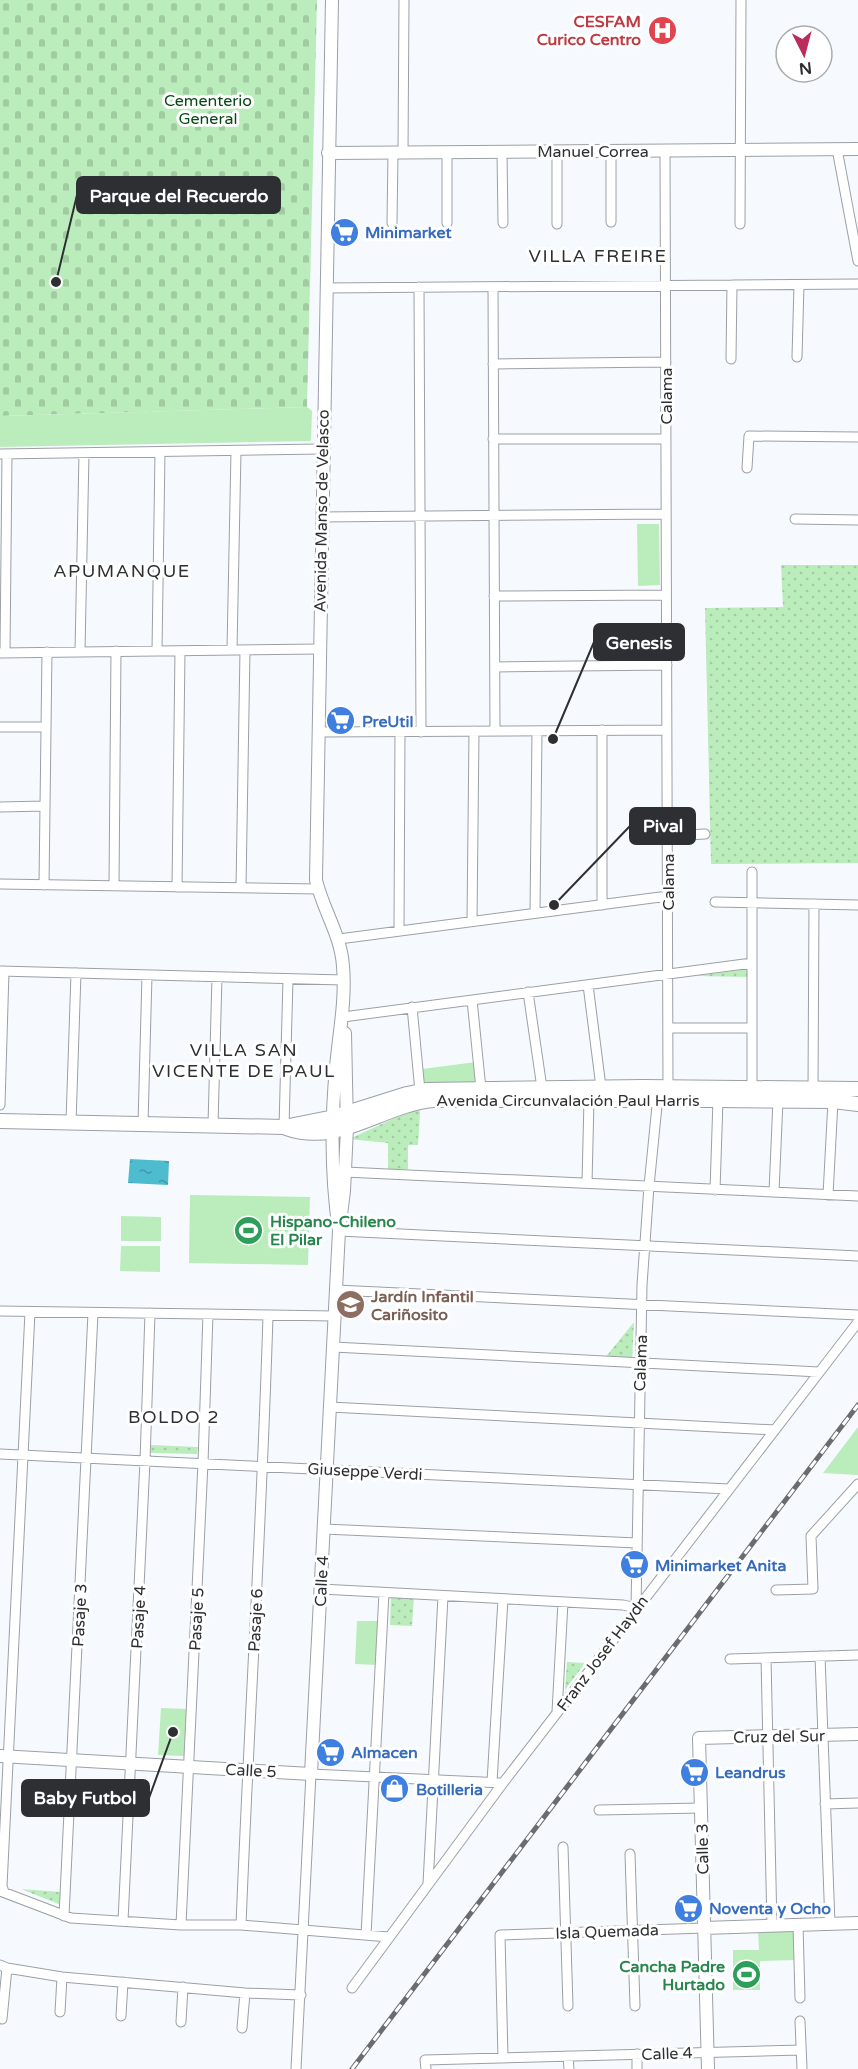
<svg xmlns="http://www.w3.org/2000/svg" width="858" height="2069" viewBox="0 0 858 2069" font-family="'Varela Round',sans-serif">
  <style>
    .grass { fill: url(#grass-dots) }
    .cemetery { fill: url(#cemetery-stones) }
    .green { fill: #bbecbb }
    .water { fill: url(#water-ripples) }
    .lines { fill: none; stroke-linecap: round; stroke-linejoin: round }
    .minor-casing { stroke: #9ca0a6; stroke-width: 11 }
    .tertiary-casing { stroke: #9ca0a6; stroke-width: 14 }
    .secondary-casing { stroke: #9ca0a6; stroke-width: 16 }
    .minor { stroke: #fff; stroke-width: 9 }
    .tertiary { stroke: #fff; stroke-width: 12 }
    .secondary { stroke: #fff; stroke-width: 14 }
    .rail-casing { stroke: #6a6c6f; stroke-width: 5 }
    .rail { stroke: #fff; stroke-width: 3; stroke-dasharray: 9; stroke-linecap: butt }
    .labels { text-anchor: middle; stroke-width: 6; stroke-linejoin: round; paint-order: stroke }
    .health-label { font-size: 16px; font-weight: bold; fill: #be3a42; stroke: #fff; text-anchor: end }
    .park-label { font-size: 16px; fill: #074912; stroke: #fff }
    .street-label { font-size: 16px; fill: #2e2f32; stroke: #fff }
    .shop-label { font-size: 16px; font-weight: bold; fill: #366cbe; stroke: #fff; text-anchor: start }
    .leisure-label { font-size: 16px; font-weight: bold; fill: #27864d; stroke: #fff; text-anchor: start }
    .education-label { font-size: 16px; font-weight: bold; fill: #785e54; stroke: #fff; text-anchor: start }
    .neighbourhood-label { font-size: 18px; letter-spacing: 1.5px; fill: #2e2f32; stroke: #fff }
    .leader { fill: none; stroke: #2e2f32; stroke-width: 2 }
    .callout-dot { fill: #2e2f32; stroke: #fff; stroke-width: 2 }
    .callout { fill: #2e2f32; stroke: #2e2f32; stroke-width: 2 }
    .callout-label { font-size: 18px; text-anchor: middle; font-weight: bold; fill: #fff }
  </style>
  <defs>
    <pattern id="grass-dots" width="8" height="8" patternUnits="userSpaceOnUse" patternTransform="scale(1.5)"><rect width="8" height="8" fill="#bbecbb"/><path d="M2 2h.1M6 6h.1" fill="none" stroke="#a1cba1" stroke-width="1.8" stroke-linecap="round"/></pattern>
    <pattern id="cemetery-stones" width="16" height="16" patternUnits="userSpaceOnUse" patternTransform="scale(1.5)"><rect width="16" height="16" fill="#bbecbb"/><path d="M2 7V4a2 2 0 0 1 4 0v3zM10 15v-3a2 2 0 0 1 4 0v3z" fill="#a1cba1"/></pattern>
    <pattern id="water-ripples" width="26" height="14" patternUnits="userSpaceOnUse" patternTransform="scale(1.5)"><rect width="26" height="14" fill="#4cbcce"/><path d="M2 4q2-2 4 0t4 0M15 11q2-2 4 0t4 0" fill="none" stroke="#4099a8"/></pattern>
  </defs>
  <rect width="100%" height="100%" fill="#f6faff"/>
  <path class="grass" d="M781 565H858V863L711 864 705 608 783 607Z
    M748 969V977L697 976Z
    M412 1110 420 1111 418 1145H408V1169H388V1143L349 1139Z
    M634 1322 632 1361 604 1359Z
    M151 1445 198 1447 197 1454 151 1453Z
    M391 1596 414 1597 412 1626 390 1625Z
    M567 1662 585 1663 565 1690Z
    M21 1889 61 1892V1905Z"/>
  <path class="cemetery" d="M0 0H317L307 407 0 416Z"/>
  <path class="green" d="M307 407 312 411 311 441 0 447V416Z
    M637 524H659L660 585 638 586Z
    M476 1062 479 1085 425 1086 422 1069Z
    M190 1195 310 1197 308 1265 189 1263Z
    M121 1216 161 1217V1241H121Z
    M121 1246H160V1272L120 1271Z
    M858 1427V1475L823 1473Z
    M357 1621H380L378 1665 355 1664Z
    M161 1708 187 1709 184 1756 158 1755Z
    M794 1931 795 1960 760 1961V1990H733V1950H759L758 1932Z"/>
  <path class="water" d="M130 1159 169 1161 168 1185 128 1183Z"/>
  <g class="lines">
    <defs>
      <path id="minor" d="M837 149 858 261
        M557 151V224
        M447 152V223
        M502 152 503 223
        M403 153 404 0
        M611 222V151
        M392 223 393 153
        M740 224 741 0
        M419 287 421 732
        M493 287 495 731
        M326 288 858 284
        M797 357 799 285
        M731 359 732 285
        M493 364 666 362
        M493 439H666
        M0 454 322 449
        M747 468 749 436 858 437
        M321 517 666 514
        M795 519 858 520
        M494 596 666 595
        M232 650 236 451
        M157 651 160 452
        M80 652 84 453
        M0 653 319 649
        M5 653 7 454
        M495 667 667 665
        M0 727H46
        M318 732 667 730
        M0 807 45 806
        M667 836 705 834
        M0 884 318 889
        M44 885 47 652
        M114 886 116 651
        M177 887 180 651
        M241 887 245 650
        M715 902 858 905
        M602 905V730
        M535 913 537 731
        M472 921 474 731
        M399 931 400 732
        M339 939 668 896
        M0 971 344 980
        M588 985 601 1087
        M528 992 542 1088
        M472 1000 481 1089
        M412 1007 420 1091
        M343 1017 752 963
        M668 1028H752
        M752 1088V872
        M813 1089 814 904
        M0 1105 4 971
        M71 1122 76 973
        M143 1124 147 975
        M213 1125 217 977
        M284 1127 288 979
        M345 1172 858 1196
        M587 1183 589 1100
        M715 1190 718 1100
        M774 1192 778 1100
        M828 1195 833 1101
        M339 1231 858 1256
        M336 1290 858 1315
        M0 1311 334 1316
        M333 1347 819 1372
        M330 1407 775 1430
        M0 1454 729 1489
        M324 1529 637 1543
        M321 1589 623 1605 636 1608 642 1285 649 1186 657 1106 658 1099 668 1088 665 151
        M776 1590 813 1589 811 1536 858 1484
        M820 1656 830 1924
        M766 1658 772 1926
        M730 1659 858 1655
        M557 1712 563 1602
        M492 1782 503 1599
        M825 1804 858 1803
        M599 1810 701 1808
        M563 1847 568 2006
        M630 1854 635 2006
        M428 1884 443 1596
        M0 1891 71 1918 181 1925H241L389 1937
        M4 1892 2 1886 30 1312
        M64 1916 93 1313
        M123 1921 145 1461 150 1313
        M181 1925 203 1463 208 1314
        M241 1925C249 1722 262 1519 268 1315
        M798 1925 800 1998
        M366 1935 384 1593
        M0 1965 7 1968 62 1977 245 1993 301 1995
        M352 1988 503 1783 858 1322
        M60 2012 62 1977
        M121 2016 123 1982
        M2 2019 7 1968
        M800 2021 802 2069
        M181 2022 183 1987
        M242 2028 245 1993
        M637 2054V2069
        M568 2056 569 2069
        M503 2058 500 1935 704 1928
        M296 2069 311 1774 503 1783
        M426 2069 425 2060 801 2050"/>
      <path id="tertiary" d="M332 0 316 880C323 910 341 935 343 966 346 1001 339 1033 336 1067 331 1121 331 1177 339 1231
        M328 153 858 149
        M0 1756 311 1774 339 1231 344 1191 347 1128 345 1033
        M704 1928 858 1923
        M708 2069 699 1738 858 1734"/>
      <path id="secondary" d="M0 1121 284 1127 334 1117 407 1094 426 1090 643 1087 858 1089
        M286 1128C338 1147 382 1105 433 1100H718L833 1101 858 1104"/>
    </defs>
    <use href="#minor" class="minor-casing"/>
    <use href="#tertiary" class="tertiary-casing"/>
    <use href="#secondary" class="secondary-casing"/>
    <use href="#minor" class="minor"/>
    <use href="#tertiary" class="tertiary"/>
    <use href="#secondary" class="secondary"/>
    <defs>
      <path id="rail" d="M352 2069 858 1405"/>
    </defs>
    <use href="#rail" class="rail-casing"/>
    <use href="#rail" class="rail"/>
  </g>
  <defs>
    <symbol id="hospital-disc" viewBox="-11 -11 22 22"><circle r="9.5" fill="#e0444e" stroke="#fff"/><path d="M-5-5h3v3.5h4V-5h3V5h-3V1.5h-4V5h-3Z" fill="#fff"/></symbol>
    <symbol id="supermarket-disc" viewBox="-11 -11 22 22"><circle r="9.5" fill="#3f7fe0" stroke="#fff"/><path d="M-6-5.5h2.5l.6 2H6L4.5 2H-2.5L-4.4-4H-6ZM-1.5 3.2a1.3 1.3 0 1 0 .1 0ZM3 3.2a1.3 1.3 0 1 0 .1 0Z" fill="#fff"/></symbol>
    <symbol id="stadium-disc" viewBox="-11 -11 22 22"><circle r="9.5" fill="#2e9e5b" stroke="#fff"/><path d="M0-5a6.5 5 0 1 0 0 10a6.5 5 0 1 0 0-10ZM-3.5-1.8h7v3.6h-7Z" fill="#fff"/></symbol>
    <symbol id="school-disc" viewBox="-11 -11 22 22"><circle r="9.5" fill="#8d6e63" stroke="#fff"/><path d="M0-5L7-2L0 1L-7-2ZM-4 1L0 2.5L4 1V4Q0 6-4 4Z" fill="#fff"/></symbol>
    <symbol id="shop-disc" viewBox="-11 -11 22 22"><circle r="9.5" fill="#3f7fe0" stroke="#fff"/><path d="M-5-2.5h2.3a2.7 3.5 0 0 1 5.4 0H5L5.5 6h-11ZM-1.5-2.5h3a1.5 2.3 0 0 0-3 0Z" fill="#fff"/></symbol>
  </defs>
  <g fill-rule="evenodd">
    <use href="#hospital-disc" x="646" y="14" width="33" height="33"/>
    <use href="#supermarket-disc" x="328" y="216" width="33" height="33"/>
    <use href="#supermarket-disc" x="324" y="704" width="33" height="33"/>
    <use href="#stadium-disc" x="232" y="1214" width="33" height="33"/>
    <use href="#school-disc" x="334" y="1288" width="33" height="33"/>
    <use href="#supermarket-disc" x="618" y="1548" width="33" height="33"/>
    <use href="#supermarket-disc" x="314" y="1736" width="33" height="33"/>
    <use href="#supermarket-disc" x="678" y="1756" width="33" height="33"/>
    <use href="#shop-disc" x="378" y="1772" width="33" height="33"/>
    <use href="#supermarket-disc" x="672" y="1892" width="33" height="33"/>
    <use href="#stadium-disc" x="730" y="1958" width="33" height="33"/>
  </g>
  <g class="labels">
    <g class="health-label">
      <text x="641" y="27">CESFAM<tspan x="641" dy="18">Curico Centro</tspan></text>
    </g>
    <g class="park-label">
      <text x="208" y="106">Cementerio<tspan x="208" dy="18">General</tspan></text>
    </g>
    <g class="street-label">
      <text x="593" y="157">Manuel Correa</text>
      <text transform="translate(666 396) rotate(-90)" y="6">Calama</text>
      <text transform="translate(321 511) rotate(-89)" y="6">Avenida Manso de Velasco</text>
      <text transform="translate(668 882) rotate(-90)" y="6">Calama</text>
      <text x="568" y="1106">Avenida Circunvalación Paul Harris</text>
      <text transform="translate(640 1363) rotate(-88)" y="6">Calama</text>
      <text transform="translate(365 1471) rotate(3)" y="6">Giuseppe Verdi</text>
      <text transform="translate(321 1581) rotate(-87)" y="6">Calle 4</text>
      <text transform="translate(79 1615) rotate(-87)" y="6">Pasaje 3</text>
      <text transform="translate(138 1617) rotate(-87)" y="6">Pasaje 4</text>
      <text transform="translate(196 1619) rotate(-87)" y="6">Pasaje 5</text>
      <text transform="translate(255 1620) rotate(-87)" y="6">Pasaje 6</text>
      <text transform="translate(602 1653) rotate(-53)" y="6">Franz Josef Haydn</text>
      <text transform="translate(779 1736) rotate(-1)" y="6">Cruz del Sur</text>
      <text transform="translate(251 1770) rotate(3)" y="6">Calle 5</text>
      <text transform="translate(702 1849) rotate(-91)" y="6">Calle 3</text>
      <text transform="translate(607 1931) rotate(-2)" y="6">Isla Quemada</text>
      <text transform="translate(667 2053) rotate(-2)" y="6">Calle 4</text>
    </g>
    <g class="shop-label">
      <text x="365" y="238">Minimarket</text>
      <text x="362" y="727">PreUtil</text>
      <text x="655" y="1571">Minimarket Anita</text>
      <text x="351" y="1758">Almacen</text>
      <text x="715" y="1778">Leandrus</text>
      <text x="416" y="1795">Botilleria</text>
      <text x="709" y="1914">Noventa y Ocho</text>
    </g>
    <g class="leisure-label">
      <text x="270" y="1227">Hispano-Chileno<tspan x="270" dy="18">El Pilar</tspan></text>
      <text x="725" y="1972" text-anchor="end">Cancha Padre<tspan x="725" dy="18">Hurtado</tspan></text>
    </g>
    <g class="education-label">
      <text x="371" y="1302">Jardín Infantil<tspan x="371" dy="18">Cariñosito</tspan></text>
    </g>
    <g class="neighbourhood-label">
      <text x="598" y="262">VILLA FREIRE</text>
      <text x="122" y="577">APUMANQUE</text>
      <text x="244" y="1056">VILLA SAN<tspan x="244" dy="21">VICENTE DE PAUL</tspan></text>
      <text x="174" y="1423">BOLDO 2</text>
    </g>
  </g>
  <path class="leader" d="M56 282L77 195M553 739L594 642M554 905L630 826M173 1732L149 1798"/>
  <g class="callout-dot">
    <circle cx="56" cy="282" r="6"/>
    <circle cx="553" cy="739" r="6"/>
    <circle cx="554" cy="905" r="6"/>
    <circle cx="173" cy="1732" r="6"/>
  </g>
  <g class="callout">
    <rect x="77" y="177" width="203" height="36" rx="6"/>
    <rect x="594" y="624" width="90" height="36" rx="6"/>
    <rect x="630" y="808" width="65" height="36" rx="6"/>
    <rect x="22" y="1780" width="127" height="36" rx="6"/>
  </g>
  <g class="callout-label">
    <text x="179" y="202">Parque del Recuerdo</text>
    <text x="639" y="649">Genesis</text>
    <text x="663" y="832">Pival</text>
    <text x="85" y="1804">Baby Futbol</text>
  </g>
  <g transform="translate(804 54) rotate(174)"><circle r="28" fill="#ffffff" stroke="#abacad" stroke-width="1.5"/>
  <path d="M0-4.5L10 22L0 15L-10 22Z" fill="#ba2c5d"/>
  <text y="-9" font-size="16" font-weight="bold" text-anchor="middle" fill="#2e2f32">N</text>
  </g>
</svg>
